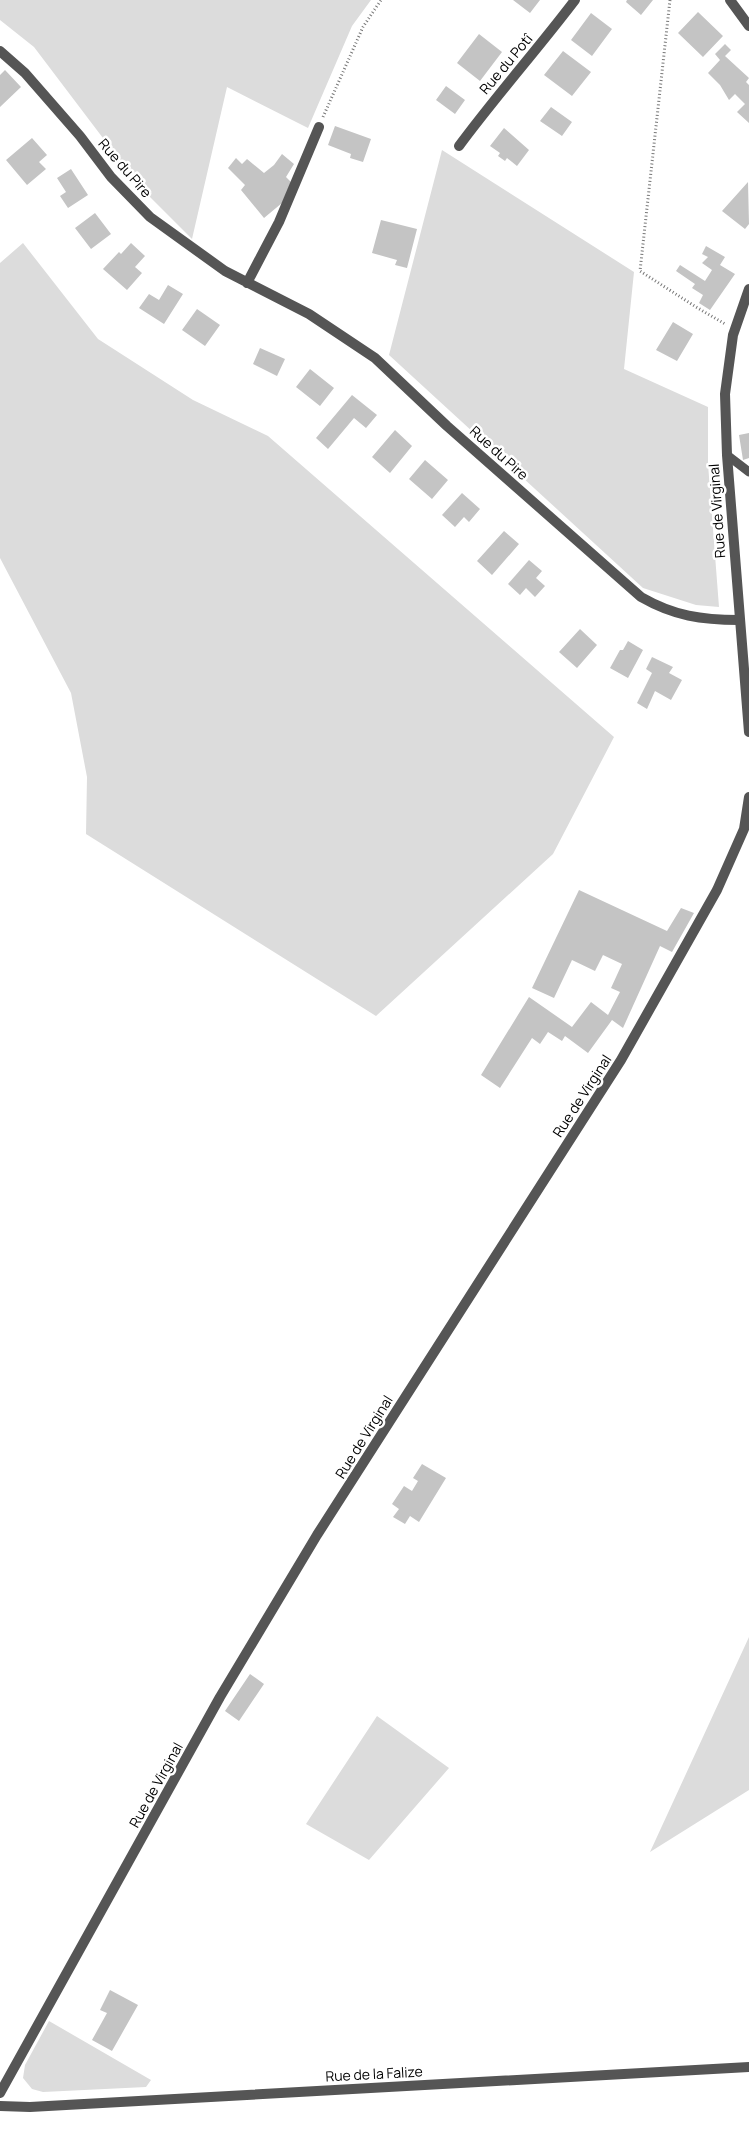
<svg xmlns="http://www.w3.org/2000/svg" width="749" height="2142" viewBox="0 0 749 2142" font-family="Manrope,sans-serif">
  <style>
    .green { fill: #dcdcdc }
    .building { fill: #c4c4c4 }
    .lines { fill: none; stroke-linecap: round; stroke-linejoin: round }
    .path { stroke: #777; stroke-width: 3; stroke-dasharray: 1 2.5; stroke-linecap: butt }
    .service { stroke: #555; stroke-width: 9 }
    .minor { stroke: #555; stroke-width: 10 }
    .tertiary { stroke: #555; stroke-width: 10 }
    .labels { text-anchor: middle; stroke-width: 5; stroke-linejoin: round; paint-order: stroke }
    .street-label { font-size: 14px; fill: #000; stroke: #fff }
  </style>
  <rect width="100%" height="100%" fill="#fff"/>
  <path class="green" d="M0 0H371L352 26 308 128 227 87 192 239 140 187 34 47 0 20Z
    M442 150 634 272 624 369 708 407V464L719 607 696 605 643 588 389 355Z
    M23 243 98 339 193 400 268 436 614 737 553 854 376 1016 86 834 87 777 71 693 0 558V263Z
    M749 1637V1790L650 1852Z
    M377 1716 449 1768 369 1860 306 1824Z
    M49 2021 151 2080 146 2087 43 2092 32 2089 23 2078 25 2065Z"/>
  <path class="building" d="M513 0H540L530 13Z
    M627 0H653L641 15 626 2Z
    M698 12 723 36 703 57 678 33Z
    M591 13 612 29 592 56 571 40Z
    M479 34 502 52 480 81 457 63Z
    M725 44 731 50 725 56 749 78 746 82 749 85V123L737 112 745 104 735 94 729 100 720 85 708 73 720 60 715 54Z
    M563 51 591 72 572 96 544 75Z
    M5 70 21 87 0 107V75Z
    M446 86 465 100 455 114 436 100Z
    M551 107 572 122 562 136 540 121Z
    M335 126 371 139 363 162 350 158 351 154 328 145Z
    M504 128 529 150 517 166 507 158 505 161 498 156 500 153 490 146Z
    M32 138 47 155 39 162 46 169 27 185 6 160Z
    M282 154 294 164 286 177 291 182 282 203 264 218 241 190 245 185 228 168 236 158 242 164 247 159 264 173 274 165Z
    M71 169 88 195 68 208 60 196 66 192 57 178Z
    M748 182 749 224 745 229 722 211Z
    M95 213 111 234 91 249 75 228Z
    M381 220 417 229 407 268 395 265 397 260 372 253Z
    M131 243 145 256 135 267 142 273 127 290 103 269 119 252 121 254Z
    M706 246 725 257 720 265 735 274 710 310 699 303 703 295 692 288 695 284 676 271 680 265 705 281 712 270 702 263 708 257 702 254Z
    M168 285 183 294 164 324 139 308 149 294 159 300Z
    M197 309 220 325 205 346 182 330Z
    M673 322 693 334 677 361 656 350Z
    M260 348 285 359 277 376 253 364Z
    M310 369 334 388 320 406 296 387Z
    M352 395 377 415 366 428 354 418 328 449 316 438Z
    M395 430 412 446 390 473 372 457Z
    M749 433V458L743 460 739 435Z
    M425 460 448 480 432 499 409 479Z
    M462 493 480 509 469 522 464 517 455 527 442 515Z
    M504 531 519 544 492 575 477 561Z
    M529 560 542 571 536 578 545 586 535 597 526 588 520 595 508 584Z
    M580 629 597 645 577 668 559 652Z
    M628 641 643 650 628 678 610 668 620 650H623Z
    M652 657 673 667 669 673 682 680 671 700 655 691 647 709 637 703 652 673 646 669Z
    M579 890 667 931 681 908 694 913 672 952 660 946 623 1028 612 1020 588 1053 565 1036 562 1041 548 1032 540 1044 532 1038 500 1088 481 1075 529 997 572 1027 591 1002 608 1015 620 992 611 988 622 964 603 955 595 971 572 960 554 998 532 988Z
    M422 1464 446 1478 419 1522 410 1516 405 1524 393 1517 399 1509 392 1504 404 1486 412 1491 418 1481 413 1478Z
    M250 1674 264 1684 239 1721 225 1711Z
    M110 1990 138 2005 112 2051 92 2040 107 2013 100 2010Z"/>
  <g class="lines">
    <path class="path" d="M670 0 640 271 696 307 725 324
      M323 117 363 27 381 0"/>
    <path class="service" d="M727 455 749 472"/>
    <path class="minor" d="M730 0 749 26
      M0 51 25 73 80 136 111 177 150 217 225 271 309 314 375 358 447 426 641 597C674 616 702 620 739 620
      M459 146C496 96 537 50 575 0
      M247 283 279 222 319 127
      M0 2106 30 2107 749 2067"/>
    <path class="tertiary" d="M749 289 733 335 725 394 727 455 749 732
      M0 2093 220 1697 317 1535 621 1060 717 890 744 829 749 797"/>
  </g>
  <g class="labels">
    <g class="street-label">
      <text transform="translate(506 64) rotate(-50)" y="5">Rue du Potî</text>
      <text transform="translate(125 168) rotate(49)" y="5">Rue du Pire</text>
      <text transform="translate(499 453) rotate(42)" y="5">Rue du Pire</text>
      <text transform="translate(717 511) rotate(-94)" y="5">Rue de Virginal</text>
      <text transform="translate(582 1096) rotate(-57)" y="5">Rue de Virginal</text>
      <text transform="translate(364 1437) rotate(-58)" y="5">Rue de Virginal</text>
      <text transform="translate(156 1785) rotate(-61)" y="5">Rue de Virginal</text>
      <text transform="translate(374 2074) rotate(-3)" y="5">Rue de la Falize</text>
    </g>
  </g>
</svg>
